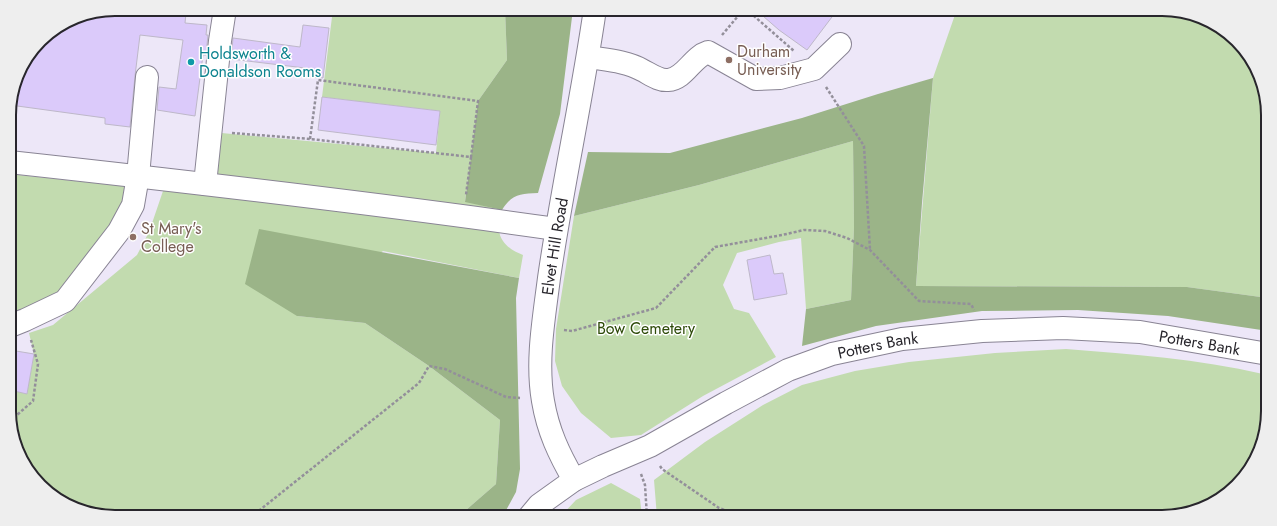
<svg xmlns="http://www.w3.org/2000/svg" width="1277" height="526" viewBox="0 0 1277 526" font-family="Jost,sans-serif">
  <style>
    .green { fill: #c2dbaf }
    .forest { fill: #9bb488 }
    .building { fill: #dbcafa; stroke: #beb8c9 }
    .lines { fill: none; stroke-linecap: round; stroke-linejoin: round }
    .minor-casing { stroke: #898494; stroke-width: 24 }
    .path { stroke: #938f9a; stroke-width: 2.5; stroke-dasharray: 3 2; stroke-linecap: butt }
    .minor { stroke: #fff; stroke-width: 22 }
    .education-dot { fill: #8d6e63; stroke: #fff; stroke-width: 1.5 }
    .culture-dot { fill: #0f9aa8; stroke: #fff; stroke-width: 1.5 }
    .labels { text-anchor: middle; stroke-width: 3; stroke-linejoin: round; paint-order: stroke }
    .education-label { font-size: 16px; fill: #785e54; stroke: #fff; text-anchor: start }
    .culture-label { font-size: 16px; fill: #0d838f; stroke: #fff; text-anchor: start }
    .street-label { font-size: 16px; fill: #28262c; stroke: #fff }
    .park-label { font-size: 16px; fill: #2d4a08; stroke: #fff }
    .rim { fill: none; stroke: #28262c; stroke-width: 2 }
  </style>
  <rect width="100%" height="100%" fill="#ede7f8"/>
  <path class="green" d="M333 9H505L507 60 478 101 465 201 502 210C501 216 498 224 499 230 500 243 512 251 523 255L519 278 383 251 297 316 365 323 429 366 500 420 496 484 458 517H115L75 509 31 476 10 425V391L27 393 34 354 29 333 53 325 137 255 149 232 163 191 205 184 211 132 436 153 440 111 322 97Z
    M957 9H1162L1202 17 1246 50 1267 101 1268 298 1187 287 916 286 933 78Z
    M853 141 854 227 851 300 806 309 801 238 779 242 737 253 723 285 734 309 749 313 776 357 703 396 641 435 611 438 581 413 562 386 555 361 556 329 574 216 699 185Z
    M9 174 141 188 88 282 10 326Z
    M1066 349C1132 354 1198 359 1263 374L1268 394V411L1260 451 1226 495 1169 517H657L654 480 705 442 763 405 802 385 855 371 909 362 995 353Z
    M611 483 640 499 642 517H560L576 500Z"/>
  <path class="forest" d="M505 9H573L560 114 538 193C520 194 512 194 502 210L465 202 478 101 507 60Z
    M933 78 922 203 916 286 1187 287 1268 298V331L1168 316 1078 310 982 311 876 326 802 346 806 309 851 300 854 227 853 141 699 185 574 216 588 152 670 153 802 118 878 94Z
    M259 229 519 278 516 298 520 469 516 492 504 514 502 517H458L496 484 500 420 429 366 365 323 297 316 245 284Z"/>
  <path class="building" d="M115 9H158L186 13 185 23 207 25 206 35H208L206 55H203L195 116 157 110 159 87 176 89 183 40 140 35 135 76 130 127 105 124V118L10 105 20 68 45 35 75 17Z
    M755 9H838L807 50 779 30Z
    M303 25 329 28 323 78 304 76 305 68 231 59 233 38 300 47Z
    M322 97 440 111 436 145 318 130Z
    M770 255 774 274 783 273 787 294 754 300 747 260Z
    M10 350 34 354 27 394 10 390Z"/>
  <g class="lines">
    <defs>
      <g id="minor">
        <path d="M588 57C606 60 626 61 642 70 650 74 659 81 668 80 685 79 692 57 708 52L756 79 780 78 814 69 840 44"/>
        <path d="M9 162C192 182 374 203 556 229"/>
        <path d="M205 184 220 41 225 9"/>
        <path d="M10 326 25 320 65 301 119 231 133 205 138 176 147 77"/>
        <path id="s1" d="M574 480C559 454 548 431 543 401 536 361 544 318 549 278 562 188 582 99 595 9"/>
        <path id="s2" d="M529 517 539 505 574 480 603 466 650 446 726 403 788 370 832 354 902 339 982 331 1063 328 1140 332 1268 354"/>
      </g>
    </defs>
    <use href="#minor" class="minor-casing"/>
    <path class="path" d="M746 9 794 51
      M722 35 744 9
      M826 87 864 146 870 250
      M232 133 310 139 471 157 466 195
      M310 139 318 80 478 101 471 157
      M564 330 572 331 656 308 715 247 782 235 804 230 825 231 847 238 870 250 919 301 971 304 974 310
      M10 421 33 401 38 364 31 340
      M660 466 662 469 719 508 744 517
      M641 474 645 485 647 517
      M251 517 419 383 429 366 445 369 506 397 520 398"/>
    <use href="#minor" class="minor"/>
  </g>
  <g class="education-dot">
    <circle cx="729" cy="60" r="4"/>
    <circle cx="133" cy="237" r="4"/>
  </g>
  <circle class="culture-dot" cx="191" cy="62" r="4"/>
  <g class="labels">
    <g class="education-label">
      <text x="737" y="57">Durham<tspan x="737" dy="18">University</tspan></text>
      <text x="141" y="234">St Mary's<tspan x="141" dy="18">College</tspan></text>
    </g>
    <g class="culture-label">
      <text x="199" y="59">Holdsworth &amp;<tspan x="199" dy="18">Donaldson Rooms</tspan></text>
    </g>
    <g class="street-label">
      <text dy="6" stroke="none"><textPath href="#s1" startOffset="241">Elvet Hill Road</textPath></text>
      <text dy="6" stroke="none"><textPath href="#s2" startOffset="717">Potters Bank</textPath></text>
      <text dy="6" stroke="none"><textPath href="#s2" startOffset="393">Potters Bank</textPath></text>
    </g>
    <g class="park-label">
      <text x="646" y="334">Bow Cemetery</text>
    </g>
  </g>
  <path d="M0 0H1277V526H0ZM115 16H1162A99 99 0 0 1 1261 115V411A99 99 0 0 1 1162 510H115A99 99 0 0 1 16 411V115A99 99 0 0 1 115 16Z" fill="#eee" fill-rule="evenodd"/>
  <path class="rim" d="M115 16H1162A99 99 0 0 1 1261 115V411A99 99 0 0 1 1162 510H115A99 99 0 0 1 16 411V115A99 99 0 0 1 115 16Z"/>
</svg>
